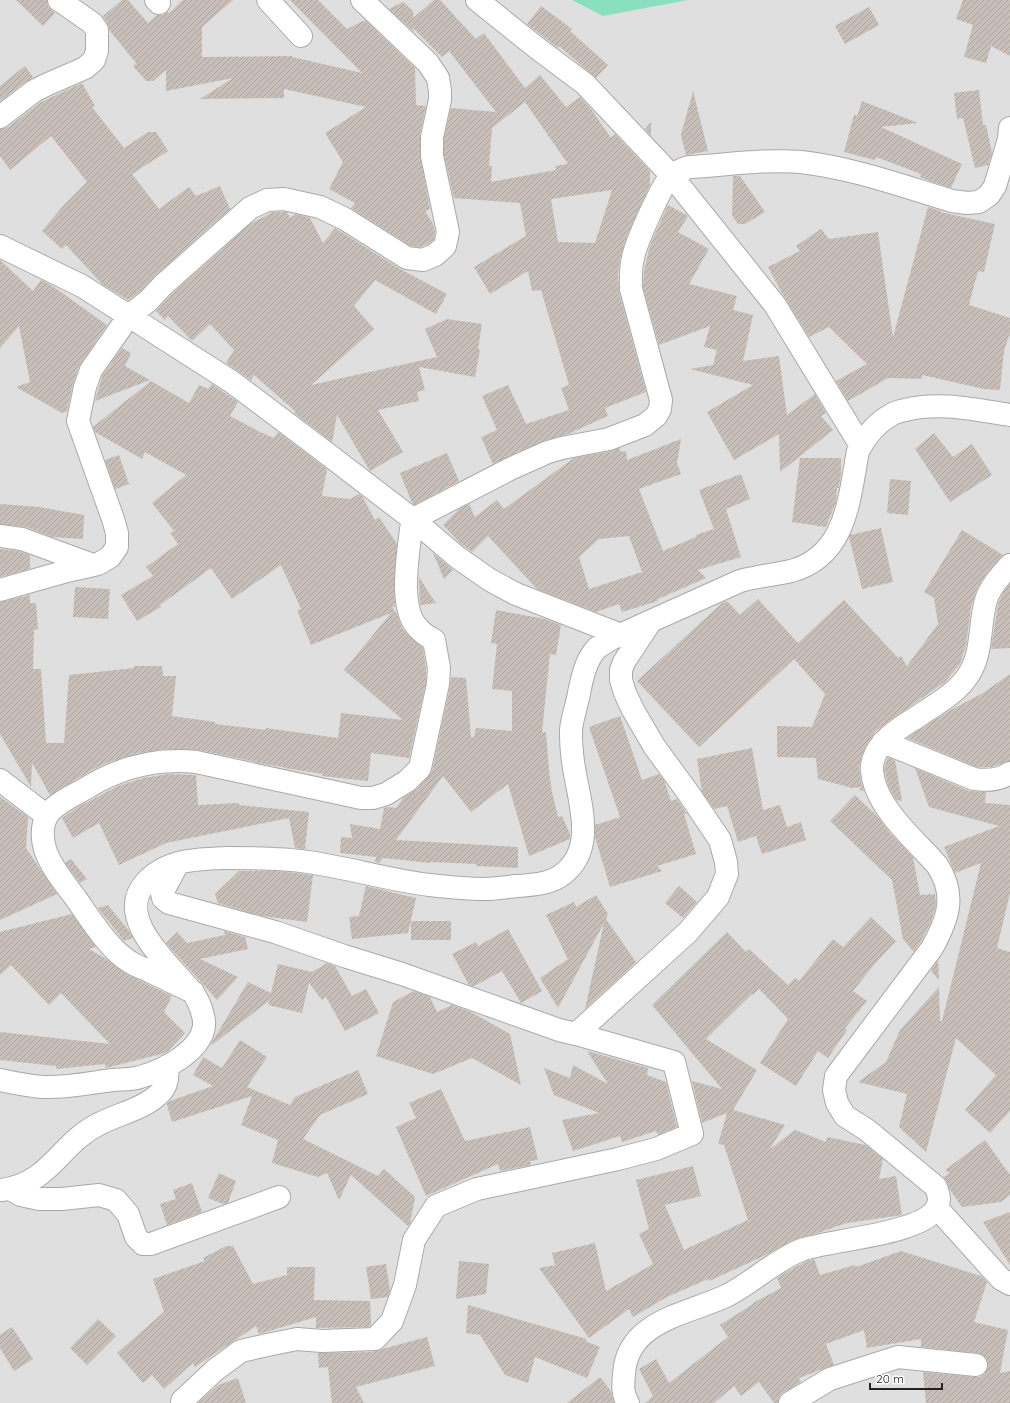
<svg xmlns="http://www.w3.org/2000/svg" width="1010" height="1403" viewBox="0 0 1010 1403" font-family="Quicksand,sans-serif">
  <style>
    .residential { fill: #e0dfdf }
    .pitch { fill: #88e0be }
    .building { fill: url(#building-hatch); fill-rule: evenodd }
    .lines { fill: none; stroke-linecap: round; stroke-linejoin: round }
    .minor-casing { stroke: #a9a9a9; stroke-width: 24 }
    .minor { stroke: #fff; stroke-width: 22 }
  </style>
  <defs>
    <pattern id="building-hatch" width="6" height="6" patternUnits="userSpaceOnUse"><rect width="6" height="6" fill="#c7bfb8"/><path d="M-1 1l2-2M0 6l6-6M5 7l2-2" fill="none" stroke="#aba49e"/></pattern>
  </defs>
  <rect width="100%" height="100%" fill="#f2efe9"/>
  <path class="residential" d="M0 0H1010V1403H0Z"/>
  <path class="pitch" d="M572 0H688L603 16Z"/>
  <path class="building" d="M16 0H47L48 6 55 13 43 26Z
    M122 0H128L148 23 157 15H163L168 12 169 13 183 0H233L202 27V57L292 56V57L362 73 290 0H318L347 29 365 20 415 68 416 105 426 106 420 134V156L430 209 425 211 433 224 435 232 434 239 428 244 421 247 411 246 351 208 355 203 329 189 343 162 325 133 366 107 284 89V98L200 99 233 78 166 91V70L153 81H146L133 66 136 63 110 31 107 23 103 16Z
    M434 0H440L476 39 484 33 525 88 540 75 566 107 580 97 591 109 611 138 615 134 650 171V185L627 236 620 259 618 274 619 292 646 392 605 408 608 416 568 434 543 441 493 464 481 437 497 430 482 396 508 385 526 424 569 410 561 388 569 385 541 290 532 291 528 271 490 294 474 267 526 236 520 203 454 198 444 155V138L451 108 496 112 449 51 442 57 413 28 414 32 389 9 403 2 413 11V18ZM525 102 568 164 555 166 556 170 491 182 492 166H489L492 128ZM612 190 595 243 558 242 551 199Z
    M963 0H1010V56L991 46 986 63 964 57 973 25 956 19Z
    M541 6 572 29 570 31 608 65 596 78 559 46 558 48 527 24Z
    M869 7 879 25 845 44 835 26Z
    M25 66 33 77 27 81 0 101V86Z
    M82 83 95 106 92 107 124 148 148 132H156L168 151 132 174 159 209 189 187 196 196 220 186 230 209 155 276 140 292 128 300 103 285 66 245 62 249 42 231 63 206 87 182 51 136 10 170 0 156V129L8 127 41 102Z
    M979 90 983 125H986L992 153 988 165 975 168 963 118 957 119 954 93Z
    M693 91 708 151 686 155 681 135Z
    M862 101 918 123 881 127 962 164 951 188 929 181 920 177 921 174 876 157 875 160 844 152 854 115 857 116Z
    M651 122V136L645 129Z
    M733 176H740L765 212 745 224H738L732 215Z
    M668 205 688 216 678 232 709 249 689 284 737 296 733 310 753 315 743 361 779 356 787 415 815 394 826 413 821 416 833 430 780 472 779 434 734 460 707 412 753 385 690 369 713 365 717 350 704 347 710 326 659 345 643 287 644 271 650 245Z
    M928 207 941 211 940 212 995 224 984 272 978 271 969 305 1010 318V333L1004 351 1000 390 984 389 922 375V379L888 378 848 401 836 381 867 364 829 327 809 337 782 293 768 267 800 251 796 246 821 229 829 239 878 232 893 337Z
    M273 212H287L290 218 296 214 310 218 323 243 335 228 400 269 447 294 436 314 375 280 354 306 374 329 311 385 437 357 425 329 447 319 482 324 478 349 480 350 475 377 419 367 425 390 417 392 419 401 378 410 403 452 370 471 337 415 332 442 294 413 296 412 254 375 251 380 226 363 234 350 210 324 192 341 168 316 165 320 156 311 172 294 250 224Z
    M0 260 33 291 41 280 51 285 107 325 79 366 73 384 67 411 62 413 16 387 30 382 19 326 0 348Z
    M122 348 131 353 125 366 150 380 95 401 102 376Z
    M151 381 189 403 199 385 208 389 212 384 238 402 230 416 260 432 274 438 278 432 327 469 322 496 350 499 359 494 362 496 375 520 379 517 397 544 394 581 395 607H392L397 614 402 628 409 636 423 648 426 669V682L409 758 371 753 368 781 322 776 323 774 284 768 283 767 265 764 199 750 166 749 138 753 109 762 94 769 50 795 32 763 31 787 0 734V602L30 595V603H36L38 629 34 630 33 669H41L46 743H64L69 675 134 668V666H162L163 676H176L172 716 215 722V724L266 730V728L338 738 341 713 403 720 344 670 391 613 311 645 297 610 301 609 281 565 232 599 211 568 160 605 161 607 137 621 121 595 153 576 146 567 178 544 170 533 174 531 152 503 186 475 145 452 142 459 95 432 93 427Z
    M934 433 953 457 972 444 992 475 950 502 915 449Z
    M681 439 677 463 681 474 639 489 663 551 696 537V535L714 529 699 490 741 474 750 499 726 509 741 557 698 570 706 578 658 599V601L622 612 619 604 596 612 537 589 488 536 472 552 460 543 443 525 459 509 469 504 475 517 497 500 504 509 574 458 611 451 619 448 621 452 626 451 627 460ZM629 536 642 572 589 589 579 557 599 539Z
    M447 453 459 481 414 505 412 503 400 473Z
    M119 455 129 484 115 489 105 460Z
    M800 458H841V474L839 485V488H837L836 502 826 527 792 522Z
    M890 479 911 481 908 515 887 513Z
    M0 504 39 507 84 515 83 539 52 537 26 527 0 524Z
    M881 528 893 582 862 589 849 537 850 535Z
    M962 530 1003 555 986 574 976 591 971 607 966 645 960 664 945 682 889 721 875 732 867 744 862 755 859 767 861 782 864 791 859 790 862 787 852 788 818 779 816 758 777 757V726L812 727 825 694 794 659 699 747 637 681 722 603 727 601 740 615 758 599 798 643 844 600 898 658 901 656 907 666 938 624 934 598 924 592Z
    M0 549 19 551 30 555V569L0 577Z
    M433 553 453 570 444 579Z
    M419 577 431 596 436 603 420 605Z
    M1010 584V648L991 649 998 604 1003 593Z
    M75 587 110 589 108 619 73 617Z
    M496 610 545 619 561 625 556 655 550 654 542 732H546L549 770 552 792 558 817 562 816 570 834V839L529 856 508 784 471 812 443 776 396 840 518 847V868L476 866V864L430 862V863L383 858 379 863 375 862 376 857 340 853 341 837 352 838 350 824 380 829 384 808 388 807 396 808 404 797 416 790 429 776 432 771 450 687 451 677 466 678 471 737H474L476 728 512 731V691L492 689 497 644 491 643Z
    M1010 674V761L991 767H977L907 738 949 711 983 693Z
    M620 716 642 780 659 774 664 780 671 801 677 799 687 814H684L696 854 657 866 662 871 610 887 595 837V825L620 817 589 727Z
    M752 748 763 810 780 805 787 827 801 822 806 840 762 854 756 836 738 842 727 806 714 809 702 792 697 759Z
    M888 757 895 760 902 801 896 800 888 785 884 769Z
    M915 768 969 791 986 792 985 803 1010 805V893L997 948 1010 952V1111L990 1133 965 1110 996 1075 956 1038 926 1152 899 1127 907 1094 858 1082 886 1062 900 1030 939 987 940 1021H942L981 863 955 873 944 847 999 826 929 807Z
    M169 774 196 775 198 805 239 803V805L309 812 305 849 295 848 289 818 166 843 119 865 99 823 73 838 62 818 78 807 118 786 143 778Z
    M855 795 878 817 890 833 913 857 920 895 935 894 936 905 931 922 921 941 914 952 903 939 892 880 830 821Z
    M0 797 28 817 26 848 57 894 0 920Z
    M71 859 87 879 80 883 65 863Z
    M239 871H277L313 875 307 922 262 916 218 903 215 894Z
    M366 886 416 898 408 933 352 939 349 917 359 916Z
    M679 886 697 902 683 918 665 903Z
    M596 895 608 914 606 919 636 962 585 1009 604 923 558 1008 540 978 568 959 546 915 574 902 576 907Z
    M108 905 129 931 133 938 124 941 98 908Z
    M72 914 96 947 89 949 105 958 126 974 172 996 164 1012 185 1033 168 1051 165 1053 106 1068 105 1064 56 1069V1066L0 1060V1032L110 1044 61 993 49 1005 11 965 0 975V932Z
    M871 917 896 941 873 966 853 991 867 1001 845 1028 847 1030 828 1058 818 1051 796 1086 760 1063 788 1019 759 989 753 995 752 994 706 1039 757 1070 733 1110 785 1125 769 1150 795 1130 826 1142 827 1137 866 1145 883 1159 879 1179 896 1176 902 1215 847 1223 818 1233 796 1239 766 1255 709 1281 708 1279 667 1297 633 1317 629 1309 589 1338 539 1268 555 1265 552 1253 595 1243 606 1291 653 1264 639 1234 649 1229 636 1180 693 1166 701 1196 665 1205 684 1250 748 1220 724 1145 718 1144 727 1113 702 1123 692 1081 722 1089 652 1005 727 932 746 952 749 949 788 985 795 978 799 981 833 939 843 947Z
    M411 921H451V940H411Z
    M508 929 542 991 521 1003 502 971 474 986 469 985 452 954 476 942 478 946Z
    M224 931 245 937 248 949 200 959 238 977 217 1000 166 943 177 932 187 943 225 935Z
    M938 960 939 980 931 971Z
    M327 963 335 966 352 996 366 989 379 1013 345 1031 326 997 322 1000 309 983 302 1013 268 1005 270 1000 212 1045 211 1044 248 982 271 993 278 964 312 972Z
    M414 991 430 997 437 1012 452 1005 471 1012 510 1034 521 1085 472 1058 433 1074 376 1056 393 1002Z
    M240 1040 267 1057 247 1087 290 1105 295 1097 358 1070 368 1094 320 1115 303 1139 378 1176 384 1169 415 1197 410 1224 408 1226 351 1175 339 1200 327 1173 318 1177 272 1163 278 1140 241 1125 252 1096 172 1122 167 1104 170 1101 213 1086 193 1075 203 1057 222 1068Z
    M587 1051 648 1068 647 1075 666 1082 677 1127 658 1135 656 1131 622 1142 620 1136 573 1151 562 1120 599 1113 554 1095 544 1068 570 1078 573 1065 608 1084Z
    M441 1089 465 1141 530 1127 538 1160 530 1161 531 1165 500 1171 498 1164 426 1196 396 1127 416 1118 409 1103Z
    M985 1140 1010 1175V1195L1001 1202 962 1207 950 1190 944 1177 950 1173 945 1170Z
    M219 1173 236 1181 228 1203 223 1204 208 1198Z
    M192 1183 202 1212 167 1225 160 1204 176 1199 173 1190Z
    M1010 1212V1265L983 1222Z
    M226 1246H233L253 1284 287 1275V1267H315L314 1300 370 1301 371 1325 369 1327 316 1328V1317L259 1334 256 1326 195 1367 193 1363 164 1389 152 1375 143 1383 117 1353 164 1312 153 1279 205 1261 203 1258Z
    M901 1251 981 1276 987 1282 974 1322 1008 1330 1000 1373 1010 1371V1403H926L923 1372 975 1377H981L986 1372 988 1366 987 1360 983 1355 977 1353 921 1347V1339L867 1348 864 1330 826 1344 834 1365 799 1378 801 1382 783 1393 779 1397 778 1403H774L759 1382 741 1396 734 1386 714 1403H645L653 1396 639 1369 656 1359 669 1383 728 1337 720 1325 753 1304V1303L781 1288 777 1278 788 1271 805 1262 814 1259 820 1275 855 1265 856 1267Z
    M459 1261 489 1264 486 1294 456 1299Z
    M386 1264 390 1290 388 1297 371 1299 366 1267Z
    M468 1305 587 1339 585 1341 600 1347 587 1378 535 1357 528 1383 505 1375 480 1335 466 1333Z
    M98 1319 116 1336 87 1365 70 1348Z
    M12 1327 33 1359 14 1371 0 1348V1335Z
    M427 1337 435 1366 356 1387 364 1403H332L328 1367 319 1368 318 1353 371 1352Z
    M600 1377 611 1391 614 1403H567Z
    M238 1378 246 1403H198L218 1385Z"/>
  <g class="lines">
    <defs>
      <path id="minor" d="M156 0 159 3
        M268 0 301 36
        M477 0 537 48 585 84 671 175 775 305 861 446
        M0 117 34 91 48 84 85 68 94 60 97 51V30L92 23 59 0
        M0 246 82 286 232 382 321 449 415 521 457 557 490 580 516 594 621 635
        M0 536 22 539 93 565
        M0 590 67 571 98 564 110 557 117 547V533L113 519 78 421 85 387 91 370 129 316 148 301 163 285 250 208 267 200 284 199 320 207 345 219 407 258 423 260 435 255 445 246 448 232 432 156V137L440 100V91L438 78 428 63 362 0
        M883 742 974 779C987 781 999 780 1010 773
        M0 780 47 816
        M178 863 162 893 163 898 169 903 275 932 344 956 402 974 559 1030 576 1034 688 932 718 897 727 874 726 862 720 840 689 794 654 746 633 710 625 693 621 680V670L624 662 651 621
        M193 992C178 985 164 978 149 971 143 968 136 966 130 962 109 949 91 920 77 900 66 885 53 870 46 852 42 841 41 826 47 816 53 804 77 794 88 787 121 767 158 758 196 762L361 798H373L386 794 407 781 420 768 438 684 439 668 434 640C429 637 423 634 419 629 398 610 408 555 411 529L415 521 421 515 510 469 548 452 562 448 609 439 645 425 656 416 660 409 661 400 631 289C631 279 630 269 633 258 635 245 662 183 672 175 677 171 683 169 689 167 726 165 764 159 801 162 853 168 902 186 952 201L967 203 979 202 989 195 995 186 1009 139 1010 128
        M0 1080C14 1083 28 1086 43 1087 67 1088 89 1083 113 1080 122 1079 131 1080 140 1077 163 1071 207 1049 204 1020 202 1010 198 998 191 991 170 964 113 918 146 882 167 859 198 859 227 858 254 858 281 858 308 862 349 868 389 880 430 885 448 887 467 889 484 889 495 889 506 887 517 886 532 885 551 884 563 874 601 845 574 790 572 752 571 745 571 737 571 730 572 718 577 705 579 693 582 678 586 659 597 648 601 645 606 642 611 639L740 581C757 576 774 575 791 571 847 556 849 498 858 451 866 436 876 423 891 415 895 412 901 411 905 410 940 401 976 410 1010 415
        M10 1189 21 1195 39 1199H62L99 1195 116 1200 128 1214 136 1237 143 1244H151L279 1197
        M2 1190C51 1183 60 1143 99 1124 120 1113 145 1109 161 1092 168 1085 168 1075 167 1066
        M937 1208 1001 1279 1010 1284
        M182 1401 215 1370 241 1351 272 1344 297 1339 322 1341 375 1339 392 1321 405 1285 414 1240 436 1206 477 1189 618 1159 656 1149 692 1134 674 1062 576 1034
        M628 1403C622 1394 623 1384 624 1374 627 1320 689 1314 728 1295 753 1282 774 1261 801 1250 828 1240 925 1234 937 1207 941 1199 938 1194 936 1187L867 1130 845 1116 837 1103 834 1090 836 1076 932 948C948 919 957 895 937 865 915 840 880 811 873 778 873 774 871 770 872 766 873 757 878 748 884 742 894 730 908 723 920 715 938 703 958 692 969 674 983 652 979 624 986 600 990 587 1001 575 1010 565
        M790 1403 830 1379 898 1357 976 1365"/>
    </defs>
    <use href="#minor" class="minor-casing"/>
    <use href="#minor" class="minor"/>
  </g>
  <path d="M870 1383v6h72v-6" fill="none" stroke="#222222" stroke-width="2"/>
  <text x="876" y="1383" font-size="12" fill="#222222" stroke="#ffffff" stroke-width="3" paint-order="stroke">20 m</text>
</svg>
